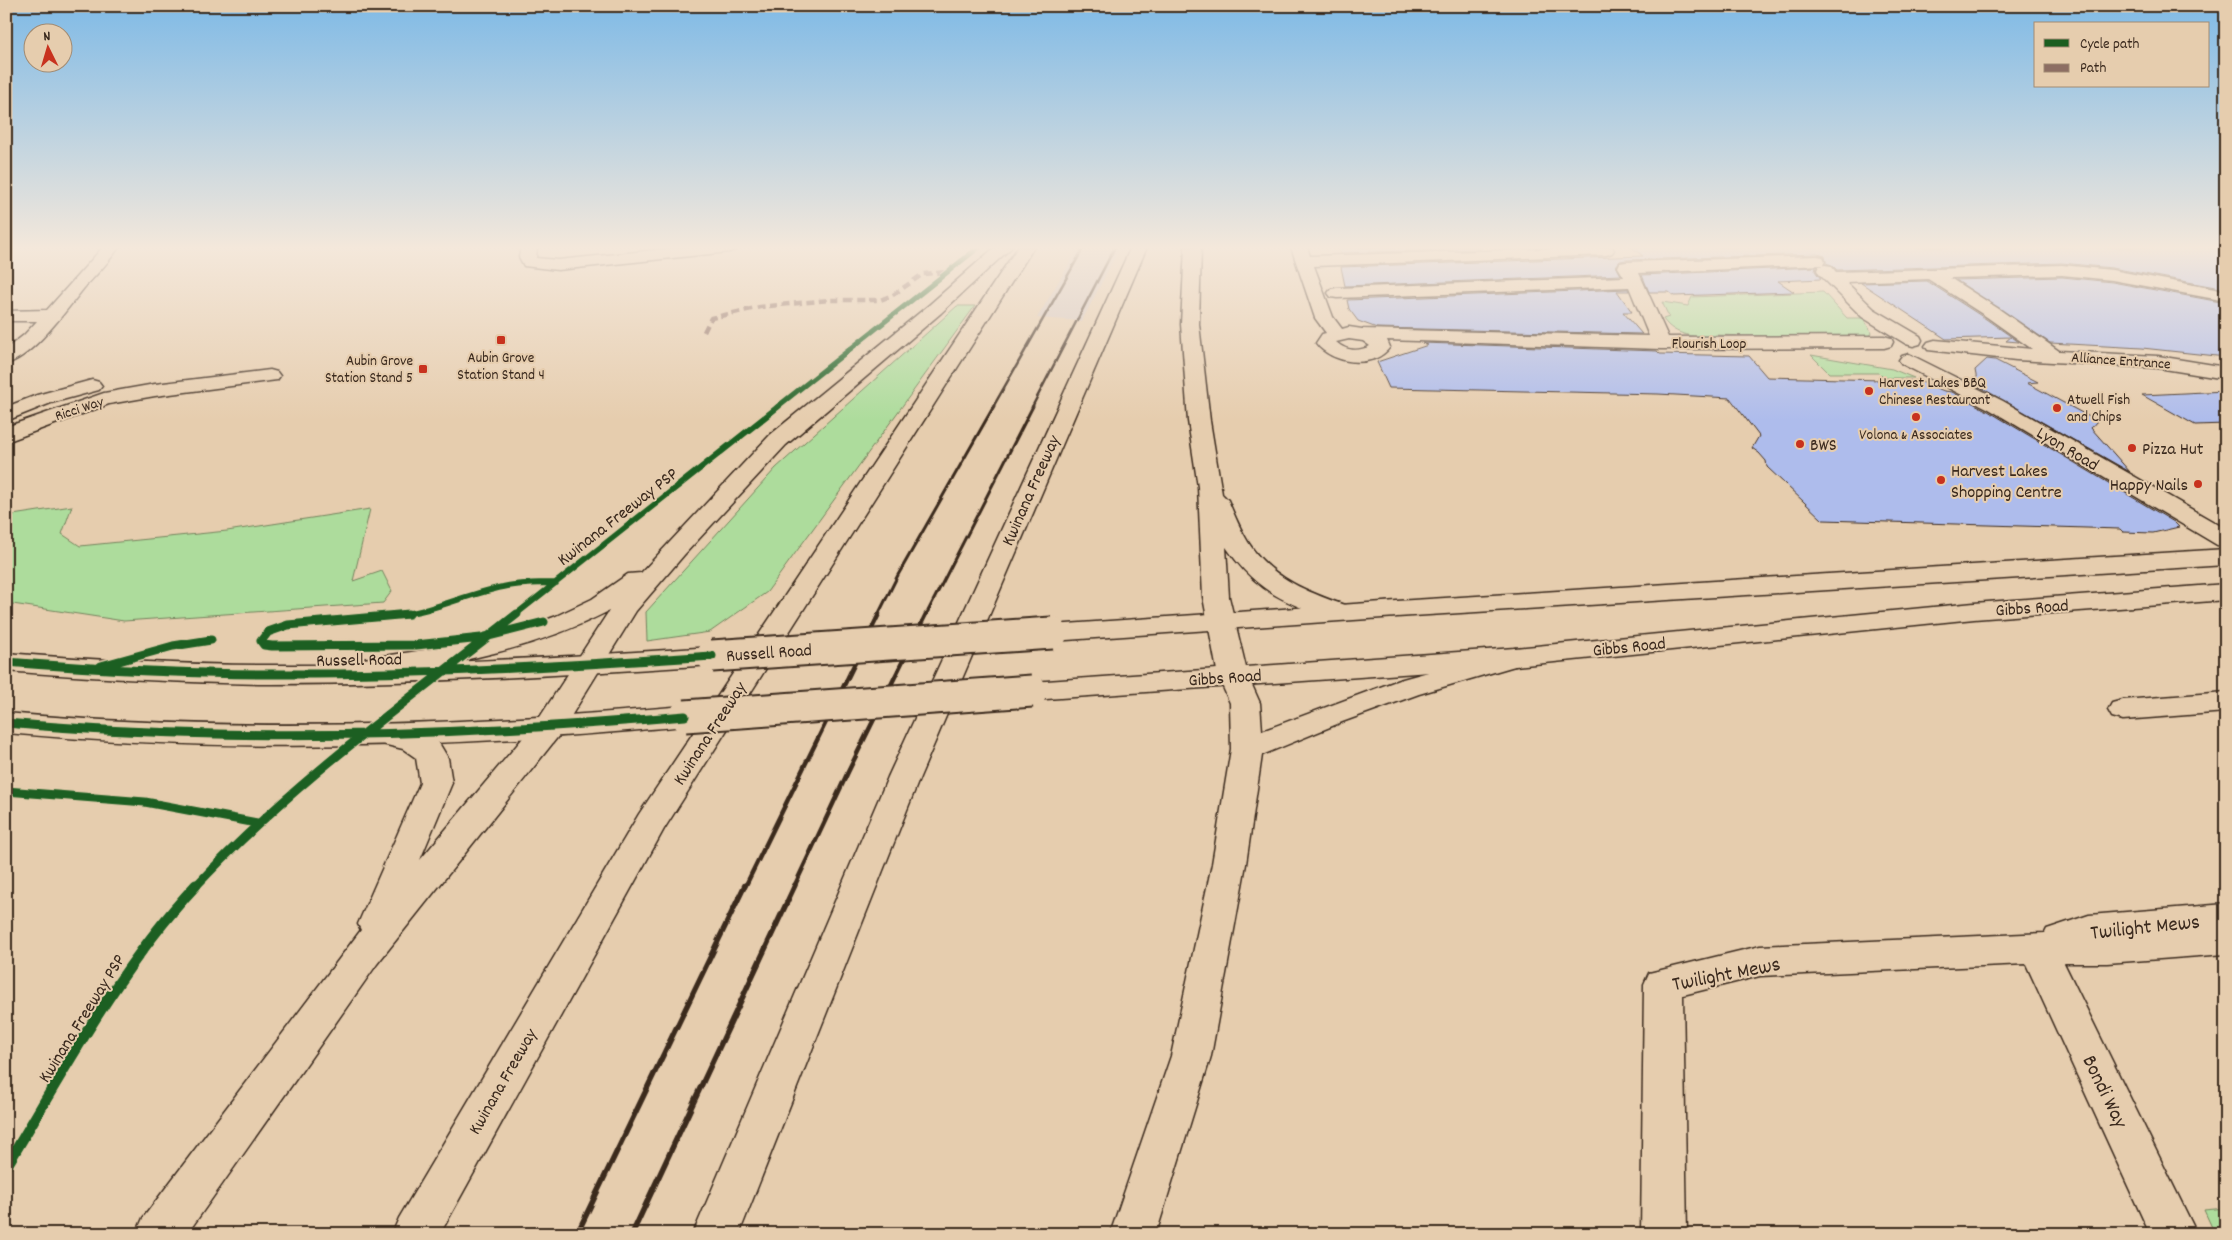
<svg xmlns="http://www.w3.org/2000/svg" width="2232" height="1240" viewBox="0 0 2232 1240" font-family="Dekko,sans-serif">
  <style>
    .built { fill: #d5c8c1 }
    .green { fill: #addc9c; stroke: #74835d }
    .building { fill: #aebcec; stroke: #3b2a1e }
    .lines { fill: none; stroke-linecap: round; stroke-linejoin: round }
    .minor-casing { stroke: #3b2a1e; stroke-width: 3 }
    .major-casing { stroke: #3b2a1e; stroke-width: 3 }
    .highway-casing { stroke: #3b2a1e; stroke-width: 3 }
    .minor { fill: #e6cdae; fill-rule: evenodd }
    .major { fill: #e6cdae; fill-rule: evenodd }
    .highway { fill: #e6cdae; fill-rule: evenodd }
    .rail-far3 { stroke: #3b2a1e; stroke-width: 2.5 }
    .rail-far2 { stroke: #3b2a1e; stroke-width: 3 }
    .rail-far1 { stroke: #3b2a1e; stroke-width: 4.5 }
    .rail { stroke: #3b2a1e; stroke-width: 5.5 }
    .major-bridge-casing { stroke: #3b2a1e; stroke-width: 35; stroke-linecap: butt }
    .major-bridge { stroke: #e6cdae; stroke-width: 31 }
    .quiet { stroke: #8d6e63; stroke-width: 4.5; stroke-dasharray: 8 4.5; stroke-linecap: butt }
    .cycleway-far3-casing { stroke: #e6cdae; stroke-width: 7 }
    .cycleway-far2-casing { stroke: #e6cdae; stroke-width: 9 }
    .cycleway-far1-casing { stroke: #e6cdae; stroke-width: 12 }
    .cycleway-casing { stroke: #e6cdae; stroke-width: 14 }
    .cycleway-far3 { stroke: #1b5e20; stroke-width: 5 }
    .cycleway-far2 { stroke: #1b5e20; stroke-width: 6 }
    .cycleway-far1 { stroke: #1b5e20; stroke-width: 9 }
    .cycleway { stroke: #1b5e20; stroke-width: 11 }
    .poi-dot { fill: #c8321e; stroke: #e6cdae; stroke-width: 2 }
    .labels { text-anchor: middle; stroke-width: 4; stroke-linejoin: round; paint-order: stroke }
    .far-street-label { font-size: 15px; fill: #3b2a1e; stroke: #e6cdae }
    .far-poi-label { font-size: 15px; fill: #3b2a1e; stroke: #e6cdae }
    .poi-label { font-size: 18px; fill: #3b2a1e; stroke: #e6cdae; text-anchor: start }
    .street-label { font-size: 18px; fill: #3b2a1e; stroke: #e6cdae }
    .near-street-label { font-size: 21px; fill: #3b2a1e; stroke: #e6cdae }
  </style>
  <rect width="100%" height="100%" fill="#e6cdae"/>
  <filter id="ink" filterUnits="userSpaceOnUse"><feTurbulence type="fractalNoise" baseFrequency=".02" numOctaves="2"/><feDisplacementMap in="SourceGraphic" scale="10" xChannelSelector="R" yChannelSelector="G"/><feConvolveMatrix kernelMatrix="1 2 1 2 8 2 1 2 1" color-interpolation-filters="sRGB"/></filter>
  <g filter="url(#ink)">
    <path class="built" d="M1079 247H1120L1082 321 1037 318Z"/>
    <path class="green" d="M1823 292 1847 318H1863L1872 333 1868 339 1715 335 1717 338C1697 337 1675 337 1663 319L1669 317 1662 302 1688 306 1692 297Z
      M957 306H975L767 592 710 632 647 641 646 612 776 468Z
      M1811 355 1892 369 1914 378H1884L1879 373H1829Z
      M72 506 62 534 80 546 227 531 370 509 353 581 382 571 392 591 383 603 124 621 6 603V516Z
      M2226 1208V1234H2215L2204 1210Z"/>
    <path class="building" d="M1335 247H1481V249L1340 253Z
      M1631 247H2226V289L2112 268 2062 263 1837 270 1832 265 1826 263 1825 256 1817 254 1626 260 1620 261 1616 266 1621 275 1345 286 1341 267 1643 256Z
      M1816 267 1815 271 1821 279 1778 281 1794 292 1674 296 1669 292H1649L1642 275Z
      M2062 277 2112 282 2226 303V357L2142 348 2050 343 1956 280Z
      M1927 281 1986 319 2019 342 2006 341 2011 337 1946 339 1861 283Z
      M1628 289 1629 291H1617L1632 312H1623L1642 334 1377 328 1358 321 1349 309 1347 300Z
      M1422 343 1657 351 1660 354 1749 356 1767 377 1919 381 1944 391 1952 392 1988 411 2174 522 2179 527 2153 533 2123 532 2120 529 1823 520 1767 467 1766 461 1759 453 1752 448 1759 436 1730 398 1658 394 1389 388 1377 362 1428 345Z
      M1987 359 1995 360 2038 382 2027 383 2097 421 2091 428 2130 472 1978 386 1975 370Z
      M2226 391V424L2195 425 2142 395Z"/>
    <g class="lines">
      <defs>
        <path id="minor" d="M103 247H119C109 262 96 275 84 288 67 309 33 357 6 364V349L24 335 37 321H6V311L47 310Z
          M521 247H537L536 258 558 260 685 247H737L735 250 729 252 558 270 524 266 519 257Z
          M1291 247H1307L1310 256 1612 247 1614 250 1612 253 1606 255 1314 266 1333 317 1342 329 1349 327 1362 329 1649 336 1629 287 1337 298 1331 297 1328 293 1331 289 1337 288 1624 277 1618 267 1620 263 1626 262 1817 256 1823 257 1825 261 1823 265 1639 273 1668 337 1884 336 1891 338 1893 342 1891 346 1884 348 1661 349 1387 340 1390 347C1374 370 1331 364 1316 343L1322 334 1326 333 1315 318ZM1349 339 1363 341 1370 346C1358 352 1346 351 1336 342Z
          M1825 265 1831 266 1836 272 2062 265 2112 270 2226 291V301L2112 280 2062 275 1950 278 1999 309 2059 351 2158 356 2226 367V379L2158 368 2016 360 1928 350 1925 346 1928 342 1935 340 2032 349 1987 317 1928 279 1846 282 1874 309 1920 336 1922 340 1920 344 1913 346 1906 344 1862 317 1819 274 1817 270 1819 266Z
          M1909 354 2003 401 2226 529V547L2217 545 1989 409 1902 364 1899 360 1902 356Z
          M270 370 277 372 280 376 277 380 155 396 109 404 6 442V427L104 393 155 384Z
          M92 380 99 382 102 386 99 390 51 403 6 421V407L37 395Z
          M2226 692V712L2123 720 2112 717 2108 710 2112 703 2123 700Z
          M2226 904V954L2107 963H2064L2197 1234H2150L2026 964 1760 976 1683 995 1687 1234H1641L1644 984 1649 973 1760 946 2045 933 2047 929 2089 915Z"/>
        <path id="major" d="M2226 549V565L1397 617 1052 641 1042 639 1038 633 1042 627 1052 625 1397 601Z
          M2226 584V600L1974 619 1515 666 1032 700 1022 698 1017 691 1022 684 1032 682 1515 648 1974 603Z
          M712 647 722 650 726 656 722 662 712 665C565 675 418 684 270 684 182 683 94 678 6 671V653C94 660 182 665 270 665 418 666 565 657 712 647Z
          M685 706 696 709 700 716 696 723C678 728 658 728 640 730 603 733 567 736 531 738 356 749 180 749 6 733V713C232 733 460 726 685 706Z"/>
        <path id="highway" d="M995 247H1012L941 313 786 445 684 555 636 611 560 734 377 964 187 1234H136L143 1218 361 930 358 924 420 783 416 758 403 749 370 741 366 734 370 727 381 724 425 734 439 743 448 758 452 783 420 860 538 720 609 611C513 660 416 669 311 683L301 680 296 674 301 668 439 648 513 632 554 617 592 599 628 574 641 573 770 435 929 305Z
          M1018 247H1034L664 829 440 1234H392L399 1218 639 814Z
          M1131 247H1147L920 777 739 1234H693L888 777Z
          M1185 247H1201L1199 324 1210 421 1222 494 1228 500C1234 514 1240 529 1248 542 1271 579 1310 593 1350 607L1354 613 1350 619C1336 622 1326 617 1313 612 1273 598 1250 582 1226 547L1229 597 1248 676 1260 703 1262 731 1399 680 1505 651 1515 648 1525 651 1529 657 1525 663 1419 694 1342 722 1262 755 1246 864 1211 1056 1156 1234H1110L1171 1056 1212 864 1231 749 1230 703 1218 676 1203 597 1198 487 1188 421 1181 324Z"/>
      </defs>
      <use href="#minor" class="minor-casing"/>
      <use href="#major" class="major-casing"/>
      <use href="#highway" class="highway-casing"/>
      <use href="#minor" class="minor"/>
      <use href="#major" class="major"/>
      <use href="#highway" class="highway"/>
      <path class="rail-far3" d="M993 407 1084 247
        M1032 407 1115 247"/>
      <path class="rail-far2" d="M878 615 898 575 994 406
        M926 615 1033 406"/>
      <path class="rail-far1" d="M745 887 879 614
        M794 887 848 772 926 614"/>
      <path class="rail" d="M577 1234 745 885
        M632 1234 795 885"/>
      <defs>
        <path id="major-bridge" d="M712 656 1052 633
          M685 716 1032 691"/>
      </defs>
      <use href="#major-bridge" class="major-bridge-casing"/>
      <use href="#major-bridge" class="major-bridge"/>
      <path class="quiet" d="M704 332 711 318 760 307 829 300H880L893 295 923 274 948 272"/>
      <defs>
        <path id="cycleway-far3" d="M777 407 979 247"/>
        <path id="cycleway-far2" d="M395 615C433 612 466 594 503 587 520 583 538 583 556 583
          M515 615 779 406"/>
        <path id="cycleway-far1" d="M409 614 288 625 268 632 261 641 264 645 272 646 416 645 481 638 544 622
          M6 662C94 669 182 674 270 674 418 675 565 666 712 656
          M101 666 173 646 211 640
          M6 723C232 743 460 736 685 716
          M6 791 145 802 257 823
          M195 887C291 784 407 701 517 614"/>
        <path id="cycleway" d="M6 1167C64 1070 118 969 196 885"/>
      </defs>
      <use href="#cycleway-far3" class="cycleway-far3-casing"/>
      <use href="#cycleway-far2" class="cycleway-far2-casing"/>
      <use href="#cycleway-far1" class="cycleway-far1-casing"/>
      <use href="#cycleway" class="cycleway-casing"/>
      <use href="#cycleway-far3" class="cycleway-far3"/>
      <use href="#cycleway-far2" class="cycleway-far2"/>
      <use href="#cycleway-far1" class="cycleway-far1"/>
      <use href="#cycleway" class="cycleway"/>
    </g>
  </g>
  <linearGradient id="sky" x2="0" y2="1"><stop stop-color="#7fbae6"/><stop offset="0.59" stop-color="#f4e8db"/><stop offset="1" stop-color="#f4e8db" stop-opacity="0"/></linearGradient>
  <rect width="2232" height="420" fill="url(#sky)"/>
  <g class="poi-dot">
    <rect x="496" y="335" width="10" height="10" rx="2.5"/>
    <rect x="418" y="364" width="10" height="10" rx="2.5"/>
    <circle cx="1869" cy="391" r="5"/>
    <circle cx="2057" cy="408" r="5"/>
    <circle cx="1916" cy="417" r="5"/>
    <circle cx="1800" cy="444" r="5"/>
    <circle cx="2132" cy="448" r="5"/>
    <circle cx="1941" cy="480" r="5"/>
    <circle cx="2198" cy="484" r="5"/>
  </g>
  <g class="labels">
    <g class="far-street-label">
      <text x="1709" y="348">Flourish Loop</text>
      <text transform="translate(2121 360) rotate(4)" y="5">Alliance Entrance</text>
      <text transform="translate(79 408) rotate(-18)" y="5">Ricci Way</text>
    </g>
    <g class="far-poi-label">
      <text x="501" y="362">Aubin Grove<tspan x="501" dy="17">Station Stand 4</tspan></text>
      <text x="413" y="365" text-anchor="end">Aubin Grove<tspan x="413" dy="17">Station Stand 5</tspan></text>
      <text x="1879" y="387" text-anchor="start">Harvest Lakes BBQ<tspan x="1879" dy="17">Chinese Restaurant</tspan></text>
      <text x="2067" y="404" text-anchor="start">Atwell Fish<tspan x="2067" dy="17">and Chips</tspan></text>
      <text x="1916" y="439">Volona &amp; Associates</text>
    </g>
    <g class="poi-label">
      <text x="1810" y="450">BWS</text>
      <text x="2142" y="454">Pizza Hut</text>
      <text x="1951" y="476">Harvest Lakes<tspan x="1951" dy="21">Shopping Centre</tspan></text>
      <text x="2188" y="490" text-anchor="end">Happy Nails</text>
    </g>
    <g class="street-label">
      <text transform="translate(2068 448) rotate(31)" y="6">Lyon Road</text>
      <text transform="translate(1030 490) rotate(-66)" y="6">Kwinana Freeway</text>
      <text transform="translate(617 516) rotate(-38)" y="6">Kwinana Freeway PSP</text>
      <text transform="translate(2032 607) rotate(-4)" y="6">Gibbs Road</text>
      <text transform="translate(1629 646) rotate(-6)" y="6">Gibbs Road</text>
      <text transform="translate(769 652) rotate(-4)" y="6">Russell Road</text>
      <text transform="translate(359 659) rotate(-1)" y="6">Russell Road</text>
      <text transform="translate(1225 677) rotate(-4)" y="6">Gibbs Road</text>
      <text transform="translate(709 733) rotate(-57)" y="6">Kwinana Freeway</text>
      <text transform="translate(81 1018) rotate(-58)" y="6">Kwinana Freeway PSP</text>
      <text transform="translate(502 1081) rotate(-60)" y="6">Kwinana Freeway</text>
    </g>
    <g class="near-street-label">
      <text transform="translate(2145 926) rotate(-6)" y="7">Twilight Mews</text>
      <text transform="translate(1726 973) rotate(-11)" y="7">Twilight Mews</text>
      <text transform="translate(2106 1091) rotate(64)" y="7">Bondi Way</text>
    </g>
  </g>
  <rect width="2232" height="1240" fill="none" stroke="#e6cdae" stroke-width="25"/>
  <rect x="12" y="12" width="2207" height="1215" fill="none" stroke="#3b2a1e" stroke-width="2" filter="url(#ink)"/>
  <rect x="2034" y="22" width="175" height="65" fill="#e6cdae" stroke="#a28c74"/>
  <rect x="2044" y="39" width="25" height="8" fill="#1b5e20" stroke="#a28c74"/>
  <text x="2080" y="48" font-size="15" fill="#3b2a1e">Cycle path</text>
  <rect x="2044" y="64" width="25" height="8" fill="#8d6e63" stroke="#a28c74"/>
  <text x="2080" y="72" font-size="15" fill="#3b2a1e">Path</text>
  <g transform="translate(48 48) rotate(355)"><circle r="24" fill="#e6cdae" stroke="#a28c74"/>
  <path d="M0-4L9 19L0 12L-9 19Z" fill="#c8321e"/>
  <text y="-8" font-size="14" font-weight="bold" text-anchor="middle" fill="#3b2a1e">N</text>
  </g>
</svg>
